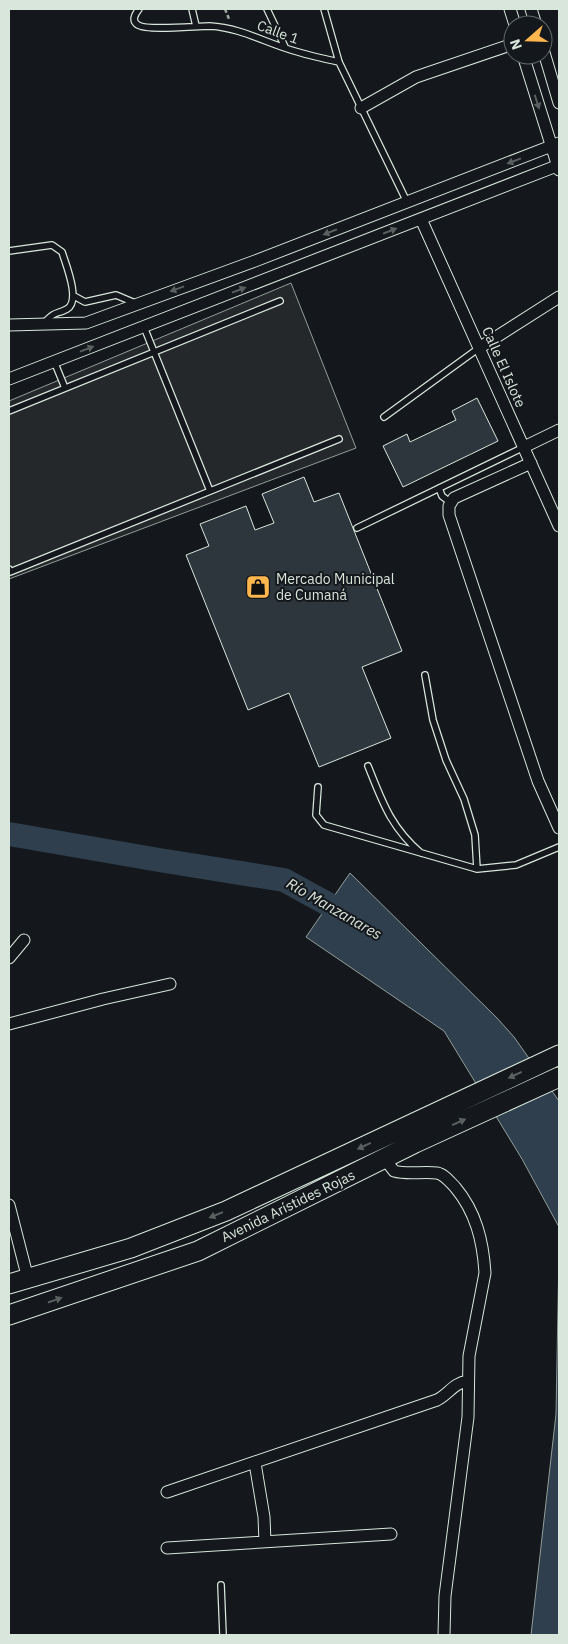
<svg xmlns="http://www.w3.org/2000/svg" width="568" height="1644" viewBox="0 0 568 1644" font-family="'IBM Plex Sans',sans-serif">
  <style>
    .parking { fill: #24282b; stroke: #939e99 }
    .water { fill: #2f3f4d; stroke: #939e99 }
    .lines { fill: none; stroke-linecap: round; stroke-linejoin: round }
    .river { stroke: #2f3f4d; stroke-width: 24 }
    .building { fill: #2c363c; stroke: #d8e6dc }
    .service-casing { stroke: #d8e6dc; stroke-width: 8 }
    .minor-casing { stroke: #d8e6dc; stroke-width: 13 }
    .primary-casing { stroke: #d8e6dc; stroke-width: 21 }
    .path { stroke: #9da8a2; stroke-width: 2.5; stroke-dasharray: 4 2.5; stroke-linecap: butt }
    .service { stroke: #14181c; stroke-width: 5.5 }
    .minor { stroke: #14181c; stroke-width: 11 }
    .primary { stroke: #14181c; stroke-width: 19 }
    .oneway { fill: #59605f }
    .labels { text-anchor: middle; stroke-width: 4; stroke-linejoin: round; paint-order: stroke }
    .street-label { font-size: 14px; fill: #d8e6dc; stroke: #14181c }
    .poi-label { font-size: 14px; fill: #d8e6dc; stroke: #14181c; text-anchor: start }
    .water-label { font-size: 15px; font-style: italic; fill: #d8e6dc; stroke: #14181c }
  </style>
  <rect width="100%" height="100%" fill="#14181c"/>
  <path class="parking" d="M291 283 356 448 9 579V401Z"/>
  <path class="water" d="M350 873 497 1018 514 1037 559 1101V1227L522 1159 444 1031 306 937Z
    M559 1253V1635H531L556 1414Z"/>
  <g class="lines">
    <path class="river" d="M9 834 159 860 284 880 355 919"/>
  </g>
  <path class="building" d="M477 398 498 441 403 487 383 446 407 434 410 442 456 420 452 411Z
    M304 477 314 502 339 493 402 651 362 667 391 738 319 767 289 693 248 710 186 555 209 546 200 524 246 506 255 530 274 523 262 494Z"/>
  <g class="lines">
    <defs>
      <path id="service" d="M139 9C135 14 131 21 138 25 147 31 196 26 210 26 243 28 267 44 298 52 311 56 325 59 339 62
        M192 9 196 26
        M267 9 285 47
        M324 9 339 62 407 202
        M9 251 52 245 62 252C66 265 81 301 67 309 56 315 56 310 44 323
        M74 296 85 302 116 295 135 303
        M144 327 210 491
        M54 361 65 388
        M9 411 280 301
        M384 417 479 348
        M439 488 442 496 451 503
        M357 528 524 447
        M9 569 10 572 339 439
        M425 675 433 720 446 760 464 799 475 835 477 869
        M368 766C382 801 391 828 421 853
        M318 787 316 815 324 825 477 869 516 865 559 847
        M221 1585 223 1635"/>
      <path id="minor" d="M510 9 515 25
        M531 9 536 25
        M543 49 559 103
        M523 55 559 170
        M361 108 416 77 513 44
        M421 219 559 526
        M9 325 86 323 255 261 559 143
        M479 348 559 297
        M9 379 559 165
        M524 447 559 430
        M531 463 454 498 449 506V515L538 781 559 828
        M9 958 24 940
        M9 1024 103 999 170 984
        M384 1158 394 1171C408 1175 423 1171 437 1173 444 1174 450 1182 455 1187 476 1212 483 1241 485 1273L469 1356 468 1417 445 1596 444 1635
        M9 1205 28 1279
        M255 1463 264 1517 265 1542
        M167 1492 437 1400C449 1394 453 1383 468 1381
        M167 1548 391 1534"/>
      <path id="primary" d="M9 1284 131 1248 226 1211 559 1055
        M9 1315 198 1251 415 1143 559 1077"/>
    </defs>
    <use href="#service" class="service-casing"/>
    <use href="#minor" class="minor-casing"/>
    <use href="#primary" class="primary-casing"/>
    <path class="path" d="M225 9 229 19"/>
    <use href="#service" class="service"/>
    <use href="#minor" class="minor"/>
    <use href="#primary" class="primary"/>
  </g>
  <defs><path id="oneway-solid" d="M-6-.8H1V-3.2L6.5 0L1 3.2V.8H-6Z" transform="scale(1.25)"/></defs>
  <g class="oneway">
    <use href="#oneway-solid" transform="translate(537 102) rotate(72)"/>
    <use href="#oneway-solid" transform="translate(514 161) rotate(159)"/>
    <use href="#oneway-solid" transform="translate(390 231) rotate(-21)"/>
    <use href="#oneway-solid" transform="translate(330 232) rotate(159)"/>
    <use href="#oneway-solid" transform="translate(177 289) rotate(160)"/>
    <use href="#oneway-solid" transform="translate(239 290) rotate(-21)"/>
    <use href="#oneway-solid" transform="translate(87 349) rotate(-21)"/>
    <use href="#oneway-solid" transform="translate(515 1075) rotate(155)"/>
    <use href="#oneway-solid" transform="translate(459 1122) rotate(-24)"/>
    <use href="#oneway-solid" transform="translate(364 1146) rotate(155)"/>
    <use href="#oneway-solid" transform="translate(216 1215) rotate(158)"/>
    <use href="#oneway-solid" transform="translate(55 1300) rotate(-19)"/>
  </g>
  <defs>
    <symbol id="shop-square" viewBox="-11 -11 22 22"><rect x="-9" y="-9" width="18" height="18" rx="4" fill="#ffb74d" stroke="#14181c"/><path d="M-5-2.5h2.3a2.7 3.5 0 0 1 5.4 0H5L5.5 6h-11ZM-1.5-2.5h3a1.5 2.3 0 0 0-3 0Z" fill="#111"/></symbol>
  </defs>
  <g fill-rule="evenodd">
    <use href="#shop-square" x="244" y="573" width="28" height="28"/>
  </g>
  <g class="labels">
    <g class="street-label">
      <text transform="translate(278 32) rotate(20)" y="5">Calle 1</text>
      <text transform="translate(504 367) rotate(66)" y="5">Calle El Islote</text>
      <text transform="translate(288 1206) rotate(-26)" y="5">Avenida Arístides Rojas</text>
    </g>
    <g class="poi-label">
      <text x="276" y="584">Mercado Municipal<tspan x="276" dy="16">de Cumaná</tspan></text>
    </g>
    <g class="water-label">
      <text transform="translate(334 909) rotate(30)" y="5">Río Manzanares</text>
    </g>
  </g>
  <rect width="568" height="1644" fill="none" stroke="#d8e6dc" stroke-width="20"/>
  <g transform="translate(528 40) rotate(250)"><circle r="24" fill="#14181c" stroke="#626a69"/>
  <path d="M0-4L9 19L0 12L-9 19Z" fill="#ffb74d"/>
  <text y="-8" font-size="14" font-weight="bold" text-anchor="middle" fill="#d8e6dc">N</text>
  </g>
</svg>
